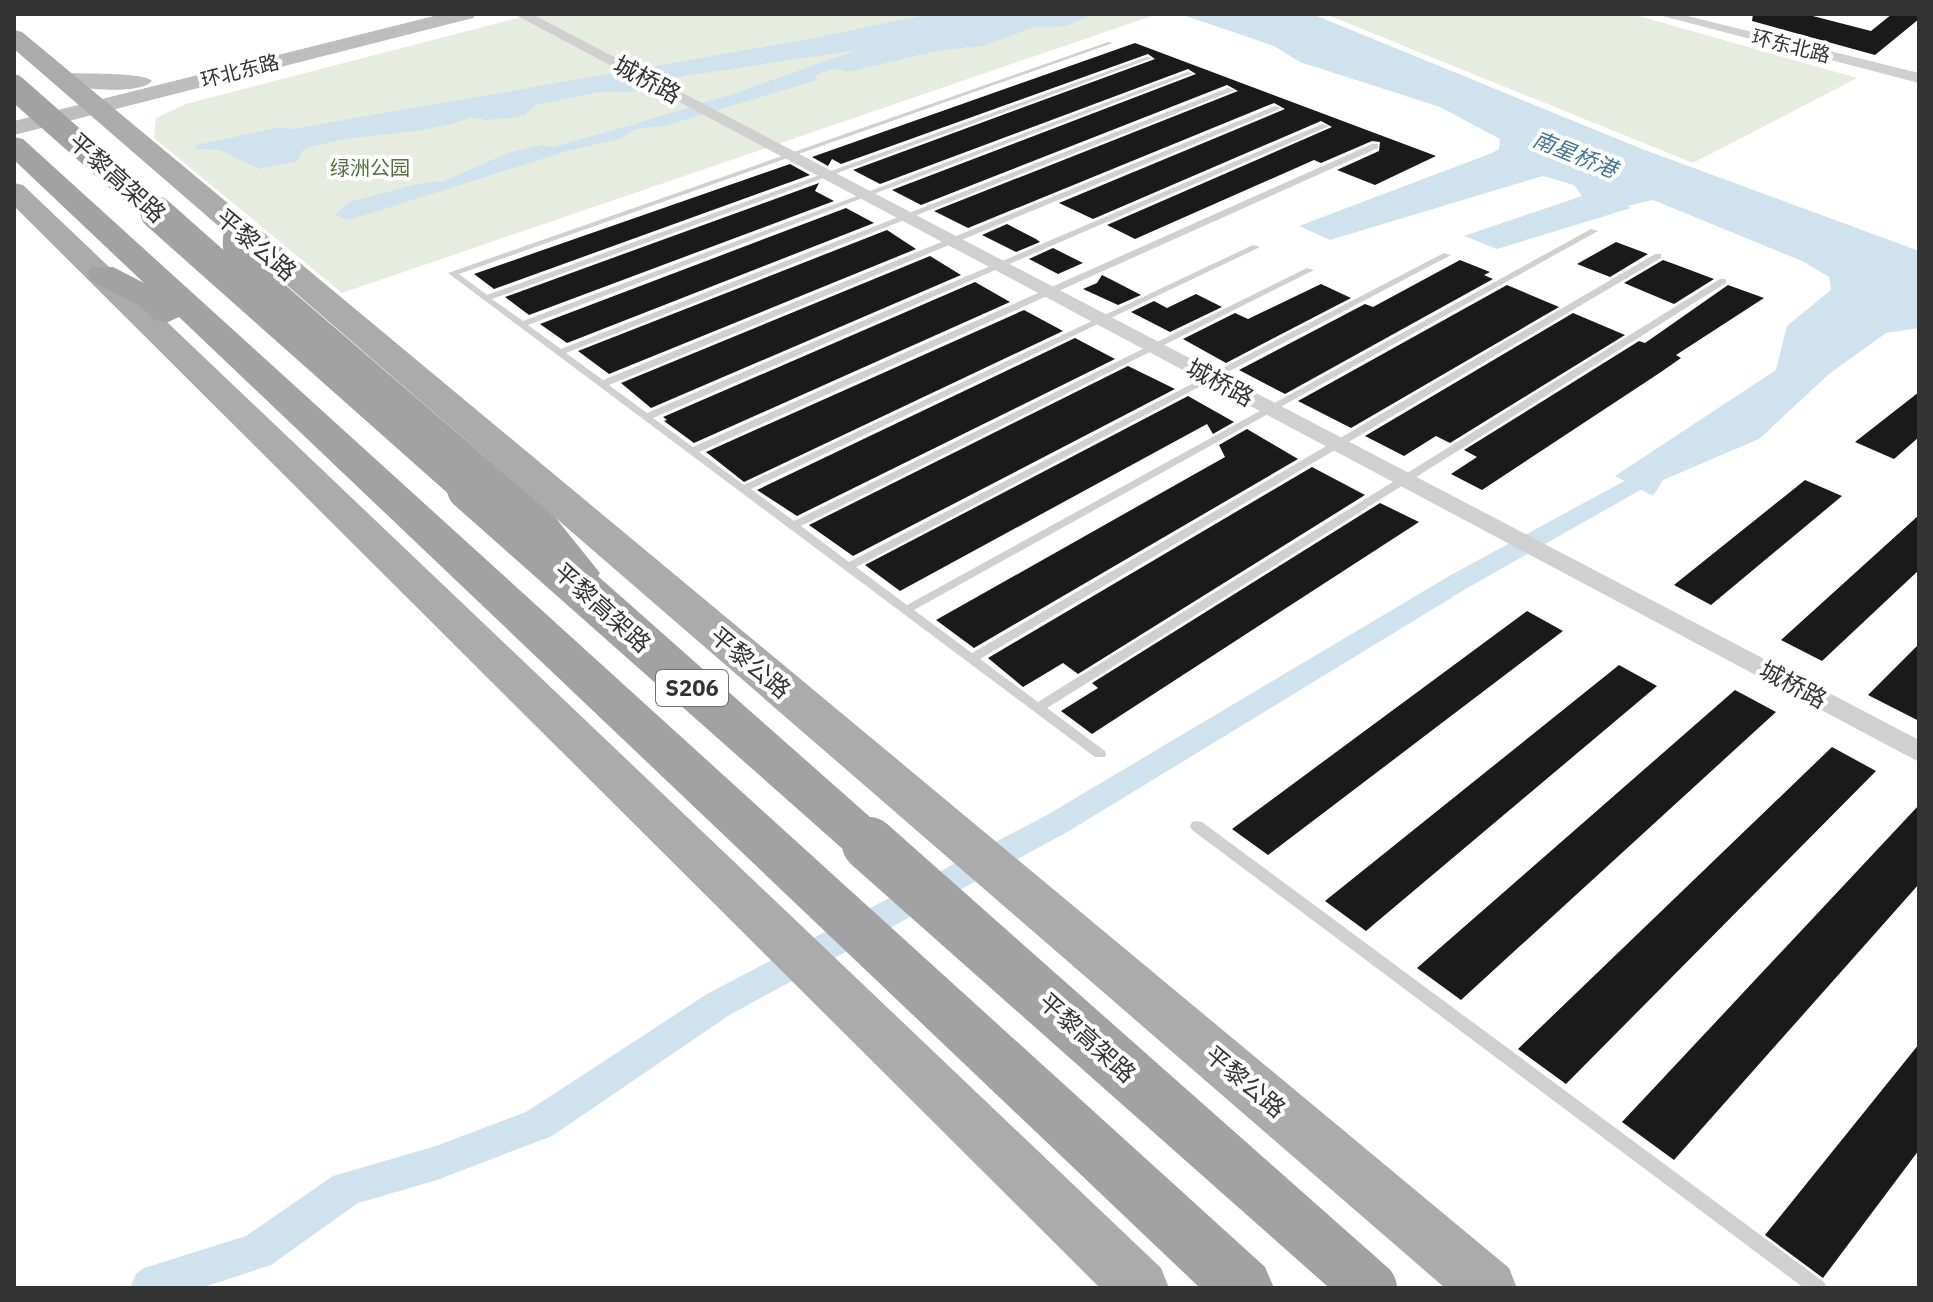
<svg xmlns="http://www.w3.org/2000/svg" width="1933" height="1302" viewBox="0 0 1933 1302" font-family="'IBM Plex Sans','Noto Sans SC',sans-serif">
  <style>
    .green { fill: #e6ecdf }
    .water { fill: #cfe2ee }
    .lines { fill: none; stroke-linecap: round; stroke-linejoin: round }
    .canal { fill: #cfe2ee; fill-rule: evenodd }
    .building { fill: #1a1a1a }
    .service { fill: #d0d0d0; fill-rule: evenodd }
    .minor { fill: #d0d0d0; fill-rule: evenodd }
    .secondary { fill: #bdbdbd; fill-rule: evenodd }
    .primary { fill: #ababab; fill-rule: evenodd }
    .trunk { fill: #a2a2a2; fill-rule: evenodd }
    .trunk-bridge-far3 { stroke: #a2a2a2; stroke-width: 25 }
    .trunk-bridge-far2 { stroke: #a2a2a2; stroke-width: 33 }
    .trunk-bridge-far1 { stroke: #a2a2a2; stroke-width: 42 }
    .trunk-bridge { stroke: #a2a2a2; stroke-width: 54 }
    .labels { text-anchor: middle; stroke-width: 8; stroke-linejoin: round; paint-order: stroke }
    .far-street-label { font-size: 20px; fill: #333; stroke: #fff }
    .far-park-label { font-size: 20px; fill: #56703f; stroke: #fff }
    .far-water-label { font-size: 22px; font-style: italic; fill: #3f7597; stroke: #fff }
    .shield { fill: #fff; stroke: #707070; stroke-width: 2 }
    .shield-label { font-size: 22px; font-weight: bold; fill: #333 }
    .street-label { font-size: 24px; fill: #333; stroke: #fff }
  </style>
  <rect width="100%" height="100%" fill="#fff"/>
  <path class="green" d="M533 14H1158L342 293 154 138 156 118 186 104Z
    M1325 14H1632L1857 78 1693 163Z"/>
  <path class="water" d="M929 14H1094L1066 26 1035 27 982 46 942 50 847 72 835 68 816 75 817 80 665 126 636 129 619 139 567 151 349 220 335 215 349 202 417 184 444 181 508 153 541 145 553 147 628 126 733 94 857 50 685 76 632 92H599L536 105 525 115 511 118 484 120 471 117C421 138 357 130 303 150L297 161 259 169 220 150 196 149 197 145 281 127 292 129 805 40Z
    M1180 14H1312L1642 149 1919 251V328L1886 333 1829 374 1759 439 1663 480 1653 496 1615 476 1776 370 1787 326 1831 290 1829 277 1802 261 1653 200 1627 206 1631 208 1497 249 1464 236 1582 196 1574 185 1543 176 1330 240 1299 226 1492 153 1499 149 1500 139 1440 107 1300 62 1274 46Z"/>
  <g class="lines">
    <path class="canal" d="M1665 459 1677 466 1674 471 1469 587 1069 831 731 1014 552 1136 437 1180 358 1203 271 1265 201 1288H130L136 1274 144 1268 246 1236 333 1176 436 1146 526 1112 707 994 1047 815 1451 575Z"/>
  </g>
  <path class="building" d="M1753 14H1805L1871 31 1892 14H1919V19L1875 55 1752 21Z
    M1135 43 1436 156 1375 185 1337 170 1379 151 1380 142 1372 141 1321 163 1314 160 1135 239 1107 225 1332 127 1321 121 1093 219 1059 203 1285 109 1274 103 968 228 934 211 1238 91 1227 85 921 205 892 190 1196 74 1188 69 880 184 853 170 1155 59 1148 54 841 164 832 159 828 166 812 157Z
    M790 164 810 175 494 289 474 274Z
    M819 183 815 191 834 201 529 315 505 297Z
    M846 208 874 223 567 343 540 324Z
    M1007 224 1036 239 1040 242 1016 252 982 235Z
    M887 230 916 249 609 374 578 351Z
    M1616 242 1648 254 1610 277 1577 264Z
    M1053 248 1083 263 1058 274 1029 259Z
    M930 256 961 275 651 408 621 383Z
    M1460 260 1490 272 1484 275 1493 279 1285 394 1239 370 1365 304 1373 307Z
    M1663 260 1674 264 1714 279 1674 304 1624 283Z
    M1102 275 1112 280 1141 295 1118 305 1083 289 1097 283Z
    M975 282 1010 302 694 443 664 421 667 420 663 417Z
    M1321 284 1351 298 1226 363 1183 339 1235 313 1248 319Z
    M1507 285 1559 307 1351 428 1298 401Z
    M1728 285 1764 298 1676 355 1681 358 1661 372 1482 490 1451 474 1477 457 1464 450 1639 341 1645 343Z
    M1196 294 1222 307 1170 332 1131 312 1154 301 1167 308Z
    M1024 310 1063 331 744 482 706 452Z
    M1573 313 1625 335 1450 443 1436 436 1404 456 1365 436Z
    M1075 338 1115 359 797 516 757 490Z
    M1128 366 1175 389 853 556 809 525Z
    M1919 392V437L1894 459 1855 442Z
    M1188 396 1234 422 1213 434 1207 424 900 591 865 565Z
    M1247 429 1298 459 974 648 936 620 1225 457 1219 445Z
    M1312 467 1365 495 1078 674 1063 663 1023 687 988 658Z
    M1805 480 1842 496 1711 605 1674 585Z
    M1380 503 1419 522 1092 734 1061 711 1098 688 1092 683Z
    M1919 515V570L1822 661 1781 640Z
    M1527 611 1563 631 1268 855 1232 829Z
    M1919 644V721L1868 695Z
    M1619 665 1657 686 1366 931 1325 901Z
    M1735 690 1776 712 1461 1000 1417 968Z
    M1832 747 1876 771 1566 1084 1518 1049Z
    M1919 805V884L1674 1160 1622 1122Z
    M1919 1044V1150L1823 1278 1765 1235Z"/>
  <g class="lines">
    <path class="service" d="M1108 42 1113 43 459 274 487 295 1147 57 1152 58 492 299 523 321 1187 72 1193 73 528 325 561 349 1228 88 1235 90 566 353 603 380 1275 106 1282 108 609 385 647 413 1322 124 1329 126 653 418 693 447 1372 144H1378V148L699 452 744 485 1253 245 1260 247 751 489 794 521 1307 268 1314 270 801 526 849 562 1444 253 1451 255 856 567 907 605 1591 229 1598 231 914 610 972 653 1655 254H1661V258L980 659 1038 702 1720 279H1726V283L1047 708 1105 751 1106 754 1105 757H1095L448 273Z
      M1197 821 1202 822 1824 1282 1827 1288H1804L1192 830 1190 826 1192 822Z"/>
    <path class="minor" d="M514 14H532L1919 740V762Z
      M1655 14H1679L1919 73V83Z"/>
    <path class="secondary" d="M442 14H476L473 18 14 135V121Z
      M64 73C81 74 144 72 152 81 139 96 75 88 56 84L53 79Z"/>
    <path class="primary" d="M14 30 22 32 1509 1268 1517 1288H1445L14 49Z
      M14 183 23 185 1161 1268 1169 1288H1100L14 206Z"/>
    <path class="trunk" d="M14 137 23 139 1265 1267 1274 1288H1200L179 317 166 323 155 320 140 306 91 281 87 274 91 267H113L144 283 14 160Z
      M238 220 248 223 253 229 255 259 555 517 600 573 594 582C561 590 546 557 527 533L229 268C222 258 220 233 228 223Z"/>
    <path class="trunk-bridge-far3" d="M14 87 159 215"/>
    <path class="trunk-bridge-far2" d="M157 213 470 491"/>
    <path class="trunk-bridge-far1" d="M468 489 871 846"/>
    <path class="trunk-bridge" d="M869 844 1370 1288"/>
  </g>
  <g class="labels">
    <g class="far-street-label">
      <text transform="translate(1791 46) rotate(14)" y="7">环东北路</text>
      <text transform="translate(240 71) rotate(-14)" y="7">环北东路</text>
    </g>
    <g class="far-park-label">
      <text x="370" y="175">绿洲公园</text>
    </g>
    <g class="far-water-label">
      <text transform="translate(1575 154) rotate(22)" y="8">南星桥港</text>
    </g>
    <rect class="shield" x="656" y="670" width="72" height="36" rx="6"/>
    <g class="shield-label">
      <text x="692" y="696">S206</text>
    </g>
    <g class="street-label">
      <text transform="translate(647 80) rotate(28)" y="8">城桥路</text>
      <text transform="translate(117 178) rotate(42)" y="8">平黎高架路</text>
      <text transform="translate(256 245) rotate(40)" y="8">平黎公路</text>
      <text transform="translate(1220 383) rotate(28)" y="8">城桥路</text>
      <text transform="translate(602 608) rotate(42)" y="8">平黎高架路</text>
      <text transform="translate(750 663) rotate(40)" y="8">平黎公路</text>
      <text transform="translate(1793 685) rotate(28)" y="8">城桥路</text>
      <text transform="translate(1087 1038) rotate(42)" y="8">平黎高架路</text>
      <text transform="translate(1245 1082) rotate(40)" y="8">平黎公路</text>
    </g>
  </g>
  <rect width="1933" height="1302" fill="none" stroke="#333333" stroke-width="32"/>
</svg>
